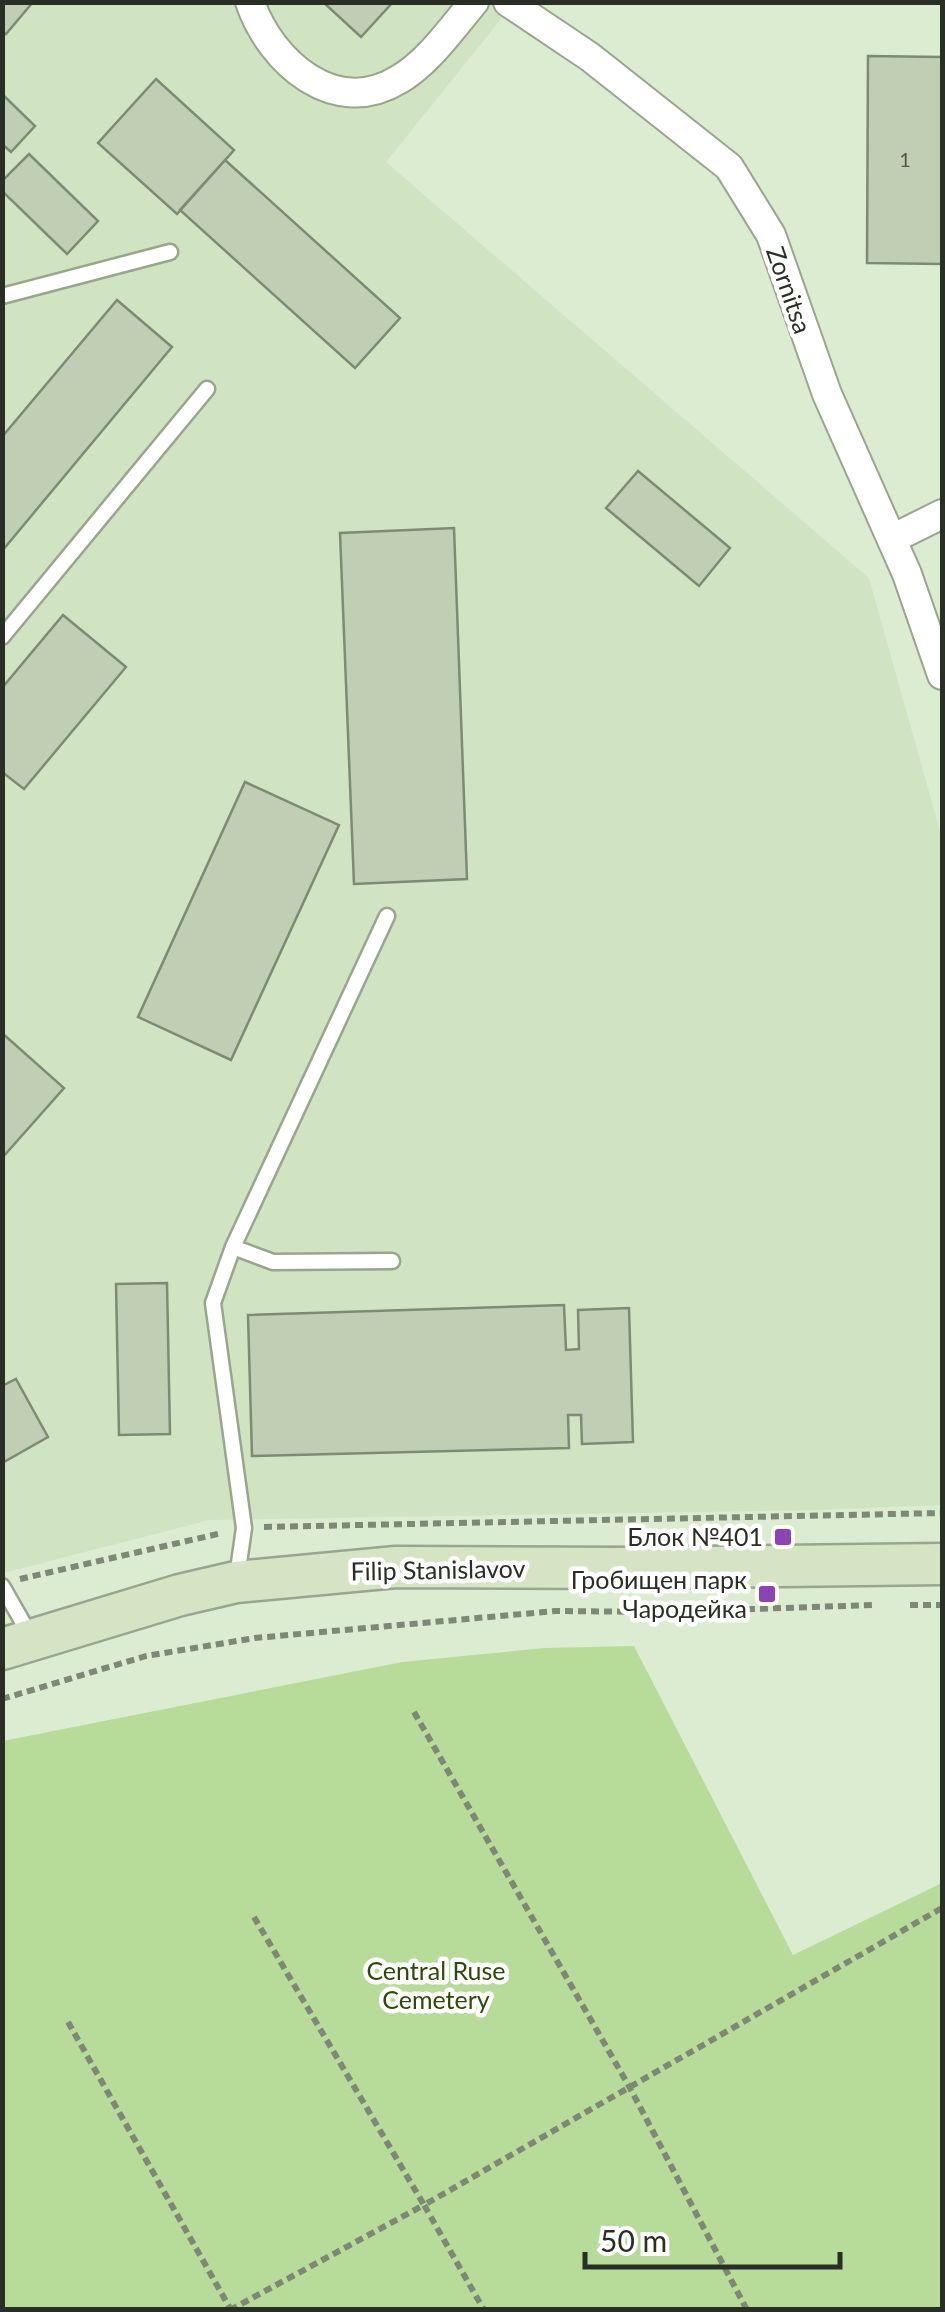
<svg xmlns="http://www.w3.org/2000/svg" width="945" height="2312" viewBox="0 0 945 2312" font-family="Lato,sans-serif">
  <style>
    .built { fill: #d1e4c2 }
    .green { fill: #b7db99 }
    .building { fill: #c0cfb4; stroke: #7d8b72; stroke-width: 2.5 }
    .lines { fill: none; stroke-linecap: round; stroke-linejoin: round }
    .lane-casing { stroke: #98a68d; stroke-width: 19 }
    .street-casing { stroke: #98a68d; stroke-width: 32 }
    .secondary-casing { stroke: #98a68d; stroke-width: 45 }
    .path { stroke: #7d8875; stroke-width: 6; stroke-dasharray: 8 5; stroke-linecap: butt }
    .lane { stroke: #fff; stroke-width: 14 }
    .street { stroke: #fff; stroke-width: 28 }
    .secondary { stroke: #d5e5c4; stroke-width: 40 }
    .poi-dot { fill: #8c43b5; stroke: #fff; stroke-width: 4 }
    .labels { text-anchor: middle; stroke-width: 9; stroke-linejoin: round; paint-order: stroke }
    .number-label { font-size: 20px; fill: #4f5748 }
    .street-label { font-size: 25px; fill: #292f24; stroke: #fff }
    .poi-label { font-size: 25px; fill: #292f24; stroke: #fff; text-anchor: end }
    .park-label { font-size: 25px; fill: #2d4a0a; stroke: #fff }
  </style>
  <rect width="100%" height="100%" fill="#dcecd1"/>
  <path class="built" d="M3 3H514L386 162 869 578 942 838V1505L820 1510 210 1520 3 1573Z"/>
  <path class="green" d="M634 1646 793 1955 942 1883V2309H3V1741L402 1662 545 1648Z"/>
  <path class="building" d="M2 2H33L6 34 2 31Z
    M323 2H393L361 37Z
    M868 56 942 57V264L867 263Z
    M156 79 234 150 177 214 98 143Z
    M2 94 35 126 11 152 2 144Z
    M29 154 98 221 67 254 2 191V181Z
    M225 160 400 318 355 368 180 210Z
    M117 300 172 347 2 551V437Z
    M638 471 730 548 699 586 606 508Z
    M454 528 467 879 354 884 340 533Z
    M63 615 126 667 24 789 2 772V688Z
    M245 782 339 825 231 1060 138 1017Z
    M2 1033 64 1088 2 1158Z
    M167 1283 170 1434 119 1435 116 1284Z
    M564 1305 566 1350 579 1349 578 1310 629 1308 633 1442 582 1444 581 1415H568L569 1448 252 1456 248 1315Z
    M16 1379 48 1437 2 1463V1386Z"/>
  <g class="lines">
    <defs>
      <path id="lane" d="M2 296 170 252
        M2 637 207 389
        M233 1247 273 1262 392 1261
        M237 1577 244 1528 213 1303 233 1247 387 916
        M2 1586 30 1635"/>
      <path id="street" d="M250 2C271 63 335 118 398 80 428 63 452 28 474 2
        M508 2 590 57 729 167 771 235 827 394 907 574 942 675
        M892 539 942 514"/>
      <path id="secondary" d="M2 1649 180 1595 236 1582 396 1567 629 1568 942 1564"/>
    </defs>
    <use href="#lane" class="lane-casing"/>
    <use href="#street" class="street-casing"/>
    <use href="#secondary" class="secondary-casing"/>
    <path class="path" d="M264 1527 942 1513
      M20 1579 222 1533
      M910 1605H942
      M2 1699 146 1656 255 1638 556 1611 666 1612 872 1605
      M414 1712 630 2088 747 2310
      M254 1917 424 2205 942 1908
      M68 2022 231 2310
      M230 2310 424 2205 484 2310"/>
    <use href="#lane" class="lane"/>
    <use href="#street" class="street"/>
    <use href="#secondary" class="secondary"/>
  </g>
  <g class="poi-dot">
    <rect x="773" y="1527" width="20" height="20" rx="5"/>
    <rect x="757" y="1584" width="20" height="20" rx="5"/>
  </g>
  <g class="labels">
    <g class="number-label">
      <text x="905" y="167">1</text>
    </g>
    <g class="street-label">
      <text transform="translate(789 290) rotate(71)" y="9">Zornitsa</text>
      <text transform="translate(438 1570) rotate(-1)" y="9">Filip Stanislavov</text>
    </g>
    <g class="poi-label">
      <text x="763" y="1546">Блок №401</text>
      <text x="747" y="1589">Гробищен парк<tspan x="747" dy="29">Чародейка</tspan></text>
    </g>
    <g class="park-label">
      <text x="436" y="1980">Central Ruse<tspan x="436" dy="29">Cemetery</tspan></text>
    </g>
  </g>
  <rect width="945" height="2312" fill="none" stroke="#292f24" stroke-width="10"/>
  <path d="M585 2252v15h255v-15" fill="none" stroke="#292f24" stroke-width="5"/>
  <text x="600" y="2252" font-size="30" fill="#292f24" stroke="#ffffff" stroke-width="8" paint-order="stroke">50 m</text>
</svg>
